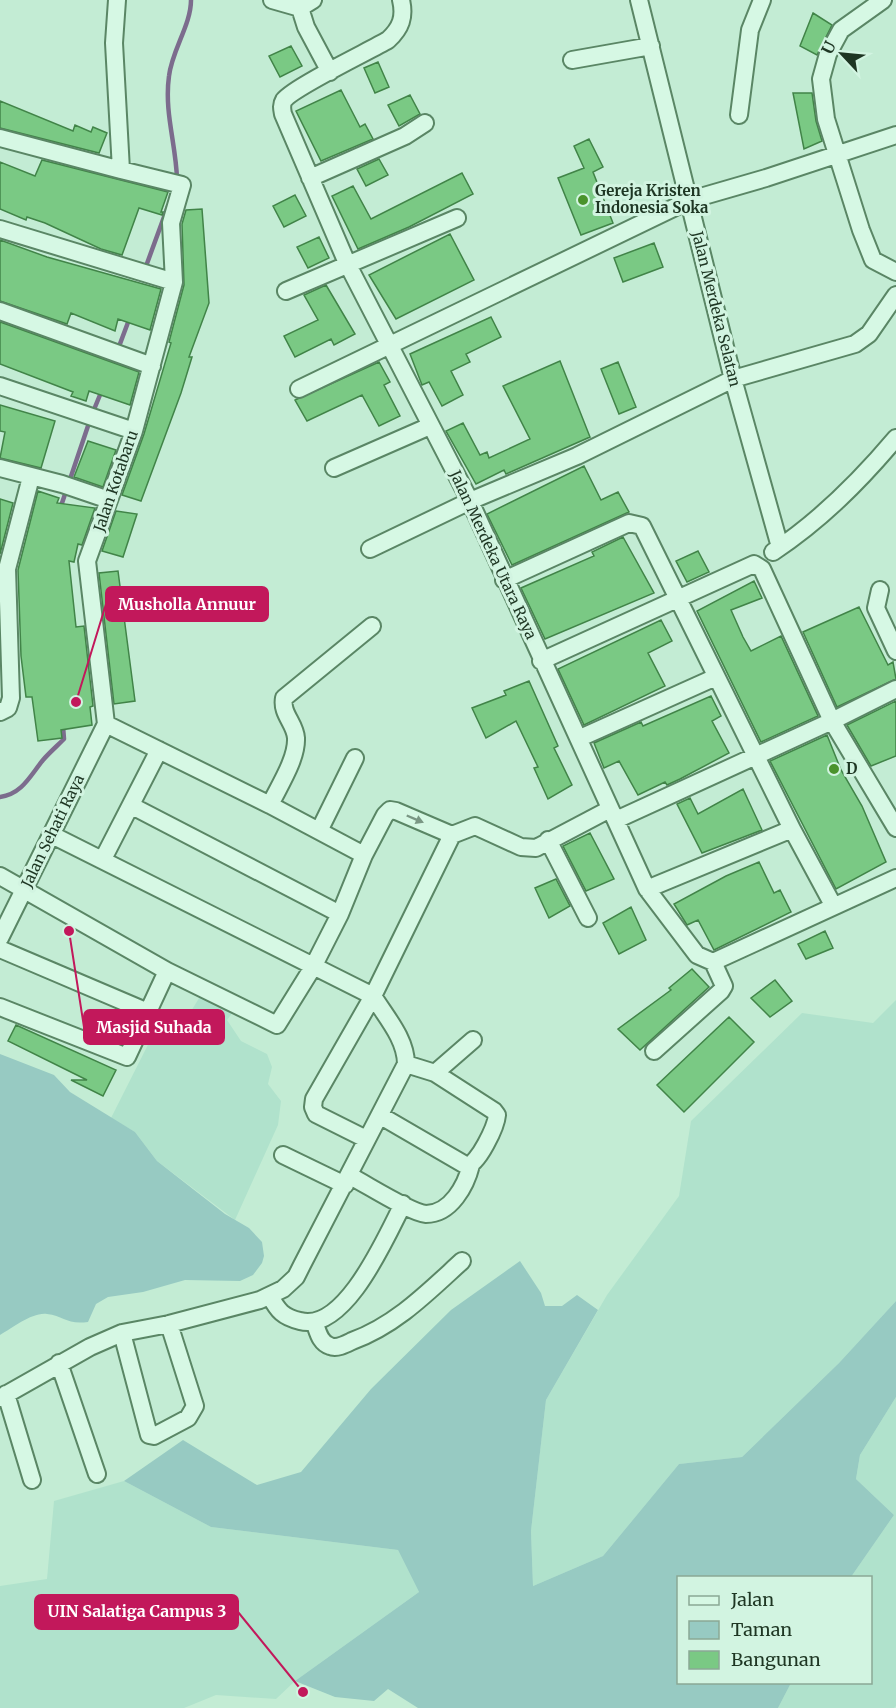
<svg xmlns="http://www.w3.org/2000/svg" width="896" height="1708" viewBox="0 0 896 1708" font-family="Merriweather,serif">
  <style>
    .farmland { fill: #b0e2cc }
    .green { fill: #97cac2 }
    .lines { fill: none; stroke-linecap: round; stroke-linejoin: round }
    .stream { stroke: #7c6c8d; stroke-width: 4.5 }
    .building { fill: #7ac984; stroke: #418448; stroke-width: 1.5 }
    .minor-casing { stroke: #5a8665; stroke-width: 20 }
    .minor { stroke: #d6f8e4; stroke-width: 16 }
    .oneway { fill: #7a9784 }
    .poi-dot { fill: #4a932c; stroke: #d2f4e1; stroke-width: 2 }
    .labels { text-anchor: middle; stroke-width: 6; stroke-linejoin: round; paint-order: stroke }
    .poi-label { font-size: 15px; font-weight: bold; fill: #1e3623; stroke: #d2f4e1; text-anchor: start }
    .street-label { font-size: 15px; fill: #1e3623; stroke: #d2f4e1 }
    .leader { fill: none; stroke: #c2185b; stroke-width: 2 }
    .callout-dot { fill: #c2185b; stroke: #d2f4e1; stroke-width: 2 }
    .callout { fill: #c2185b; stroke: #c2185b; stroke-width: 2 }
    .callout-label { font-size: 16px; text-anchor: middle; font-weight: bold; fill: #fff }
  </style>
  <rect width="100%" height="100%" fill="#c3ecd4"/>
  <path class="farmland" d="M201 995 233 1012 227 1020 241 1041 267 1054 272 1067 268 1084 281 1101 278 1125 235 1220 157 1161 135 1132 111 1118 164 1013 185 1021Z
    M896 1000V1301L839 1363 742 1457 679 1464 603 1556 533 1586 531 1531 546 1400 607 1295 679 1196 691 1121 802 1013 873 1023Z
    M896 1397V1706L894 1708H778L791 1683 870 1682V1578L851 1577 894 1515 856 1479 860 1455Z
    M124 1481 211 1527 398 1550 419 1592 295 1681 276 1699 216 1695 184 1708H0V1586L47 1579 54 1501Z"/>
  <path class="green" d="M0 1054 54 1075 70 1092 135 1132 157 1161 225 1214 249 1228 262 1242 264 1256 262 1263 253 1275 240 1281 185 1280 143 1292 108 1297 96 1304 88 1322C67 1325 64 1316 47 1314 32 1312 13 1328 0 1335Z
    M520 1261 541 1293 545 1306H562L577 1295 598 1310 546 1400 531 1531 533 1586 603 1556 679 1464 742 1457 839 1363 896 1301V1397L860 1455 856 1479 894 1515 851 1577 678 1578V1682L791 1683 778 1708H418L388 1689 374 1701 335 1697 295 1681 419 1592 398 1550 211 1527 124 1481 183 1440 257 1485 301 1472 371 1389 451 1310Z"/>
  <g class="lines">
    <path class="stream" d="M177 179C176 144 164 112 169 76 172 50 191 25 191 0
      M145 269 168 206
      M111 368 130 317
      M93 412 102 390
      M60 509 90 420
      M0 797C22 794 30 776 43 760 49 753 57 746 64 739L63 726"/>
  </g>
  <path class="building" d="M813 13 832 25 817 55 800 46Z
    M291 46 302 66 280 77 269 56Z
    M378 62 389 87 375 93 364 68Z
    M341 90 360 127 365 124 373 139 321 161 296 111Z
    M793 93H812L816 121 822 141 804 149Z
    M410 95 420 114 399 126 388 105Z
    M0 101 73 131 75 125 91 132 93 127 107 133 99 153 0 128Z
    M589 139 603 167 593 172 613 223 581 235 558 178 584 168 574 146Z
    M379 159 388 175 366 186 357 169Z
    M42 160 168 192 161 212H163L162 215 139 208 122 255 101 249 45 223 27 217 26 220 0 209V162L35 176Z
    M462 173 473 194 409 227 358 249 332 196 353 186 371 219Z
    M295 195 306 216 284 227 273 206Z
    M202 209 209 303 189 357H192L181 393 141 501 122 495 144 434 171 343 169 342 184 285 182 224 186 210Z
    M450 234 474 280 396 319 369 275Z
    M319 237 329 258 308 268 297 247Z
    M0 240 47 257 161 289 150 330 118 319 115 331 71 313 67 324 0 301Z
    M654 243 663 267 623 282 614 258Z
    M326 285 355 334 334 345 331 339 295 357 284 336 318 320 304 295Z
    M491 317 501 337 466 354 470 362 451 371 463 395 442 406 429 382 422 385 410 354Z
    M0 322 139 372 130 405 89 391 86 401 71 396 73 392 0 364Z
    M560 361 590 437 506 474 504 470 476 484 446 431 463 423 480 455 487 452 489 458 530 439 503 386Z
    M379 362 390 382 384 385 400 416 379 426 362 395 307 421 295 400Z
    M618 362 636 407 619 414 601 369Z
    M0 405 55 421 41 468 0 458 5 432 0 431Z
    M88 441 116 450 103 487 74 477Z
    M584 466 601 500 618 492 629 512 512 565 487 514Z
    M38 491 59 498 57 503 95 508 82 545 78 544 74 562 69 561 76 627 84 626 93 706 90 707 92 725 61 730 62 738 38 741 32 697H26L21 656 18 570Z
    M0 499 13 503 0 554Z
    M116 511 137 514 123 557 102 551Z
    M623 537 654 593 545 639 521 588 594 556 592 552Z
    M698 551 709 572 687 582 676 561Z
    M118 571 135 701 114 704 99 573Z
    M754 581 762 598 731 610 743 637 751 651 781 636 818 716 761 742 697 611Z
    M859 607 888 665 893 662 896 679 837 707 803 632Z
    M661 620 672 641 648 653 665 686 584 725 558 669Z
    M529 681 558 746 554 748 572 785 548 799 534 768 538 767 516 721 486 738 472 708 506 695 504 691Z
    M711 696 721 716 712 721 729 753 680 779 667 785 665 782 638 795 619 761 604 768 594 743 641 722 643 726Z
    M896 701V756L871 766 847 725Z
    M827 735 841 770 862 806 886 862 836 889 770 761Z
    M743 789 762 830 702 853 677 804 690 798 698 814Z
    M590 833 614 879 586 891 563 846Z
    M759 862 774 893 780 890 791 912 714 950 698 920 687 925 674 904 726 876Z
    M556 879 570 906 549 918 535 888Z
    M631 907 646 940 619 954 603 923Z
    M825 931 833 948 806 959 798 944Z
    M692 969 709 987 640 1050 618 1029 671 990 669 988Z
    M775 980 792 1001 770 1017 751 998Z
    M729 1017 754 1042 684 1112 657 1085Z
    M16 1025 116 1070 103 1096 71 1080H87L8 1041Z"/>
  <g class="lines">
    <defs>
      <path id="minor" d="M117 0 114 43 121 170 182 185 171 223 174 282 134 431 87 561 106 724 270 805 364 855
        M272 0 300 8 306 27 330 72
        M401 0C405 17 401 28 388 40 369 51 294 87 284 100 281 105 282 109 283 114L347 263 470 501 647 889 697 955 713 962 896 878
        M639 0 733 379 780 547
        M883 0 841 30 828 54 821 79 826 119 861 230 873 260 896 272
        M300 8 313 0
        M572 60 651 46
        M739 115 750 30 762 0
        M0 138 121 170
        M310 178 405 136 425 123
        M0 229 174 282
        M286 291 457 218
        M0 311 152 366
        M0 386 134 431
        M299 389 690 200 766 178 896 135
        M0 468 62 484 109 500
        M334 468 430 426
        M370 549 470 501 577 456 733 379 855 344 869 334 896 295
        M773 552C821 520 859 482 896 438
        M504 580 629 523 642 526 792 829 833 905
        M880 590 876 608 896 651
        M541 661 754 564 762 569 832 721 896 689
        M0 712 8 708 11 698 7 569 31 477
        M580 738 716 677
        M270 805C279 786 297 759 296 738 295 723 281 714 284 698L372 626
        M132 806 340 914
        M616 820 832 721 896 828
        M319 831 355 758
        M52 835 373 996 314 1099 313 1107 316 1114 366 1139
        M548 840 588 918
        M103 859 159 750
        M0 876 167 971
        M647 889 792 829
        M0 938 106 724
        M0 949 148 1012
        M0 1007 127 1057 167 971 277 1025 313 967 340 914 364 855 385 815 390 810 396 811 452 835
        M654 1051 721 991 724 986 713 962
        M435 1073 473 1040
        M381 1116 467 1166C478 1164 496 1127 497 1115L494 1111 435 1073 406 1064
        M283 1155 345 1185
        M350 1176C366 1184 411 1213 426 1214 451 1214 466 1185 471 1165
        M270 1296C278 1311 283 1317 300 1321 345 1333 386 1237 403 1204
        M315 1324C318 1332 320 1343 330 1346 337 1349 346 1344 352 1341 396 1325 428 1292 462 1261
        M122 1333 149 1435 154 1436 188 1418 195 1406 169 1324
        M59 1363 97 1474
        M6 1394 32 1480
        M0 1398 90 1347 122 1333 169 1324 260 1300 283 1289 296 1277 302 1265 406 1064C406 1039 386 1017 373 996L452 835 475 826 521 847 536 848 610 809"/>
    </defs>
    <use href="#minor" class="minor-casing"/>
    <use href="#minor" class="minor"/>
  </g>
  <defs><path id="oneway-solid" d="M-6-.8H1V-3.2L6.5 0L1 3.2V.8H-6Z" transform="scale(1.5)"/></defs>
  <use class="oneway" href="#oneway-solid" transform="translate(415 819) rotate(23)"/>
  <g class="poi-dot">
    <circle cx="583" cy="200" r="6"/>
    <circle cx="834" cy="769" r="6"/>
  </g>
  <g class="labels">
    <g class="poi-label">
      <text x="595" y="196">Gereja Kristen<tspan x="595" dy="17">Indonesia Soka</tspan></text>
      <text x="846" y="774">D</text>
    </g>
    <g class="street-label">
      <text transform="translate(716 309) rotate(76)" y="5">Jalan Merdeka Selatan</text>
      <text transform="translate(116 481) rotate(-71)" y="5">Jalan Kotabaru</text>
      <text transform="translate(493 555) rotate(65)" y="5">Jalan Merdeka Utara Raya</text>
      <text transform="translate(53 831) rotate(-64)" y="5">Jalan Sehati Raya</text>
    </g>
  </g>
  <path class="leader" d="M76 702L106 604M69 931L84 1027M303 1692L238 1612"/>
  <g class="callout-dot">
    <circle cx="76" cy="702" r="6"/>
    <circle cx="69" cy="931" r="6"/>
    <circle cx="303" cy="1692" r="6"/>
  </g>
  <g class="callout">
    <rect x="106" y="587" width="162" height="34" rx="6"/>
    <rect x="84" y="1010" width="140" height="34" rx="6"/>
    <rect x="35" y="1595" width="203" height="34" rx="6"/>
  </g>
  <g class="callout-label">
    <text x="187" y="610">Musholla Annuur</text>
    <text x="154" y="1033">Masjid Suhada</text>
    <text x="137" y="1617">UIN Salatiga Campus 3</text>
  </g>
  <rect x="677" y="1576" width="195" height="108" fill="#d2f4e1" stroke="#8aa895" stroke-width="1.5"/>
  <rect x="689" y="1596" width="30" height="9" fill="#d6f8e4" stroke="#8aa895" stroke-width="1.5"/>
  <text x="731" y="1606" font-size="18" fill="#1e3623">Jalan</text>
  <rect x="689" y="1621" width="30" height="18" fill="#97cac2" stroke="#8aa895" stroke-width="1.5"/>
  <text x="731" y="1636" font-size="18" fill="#1e3623">Taman</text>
  <rect x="689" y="1651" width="30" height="18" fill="#7ac984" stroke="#8aa895" stroke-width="1.5"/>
  <text x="731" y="1666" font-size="18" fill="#1e3623">Bangunan</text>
  <g transform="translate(842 54) rotate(296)" stroke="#d2f4e1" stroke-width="4.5" paint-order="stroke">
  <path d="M0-4.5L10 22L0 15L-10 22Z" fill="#1e3623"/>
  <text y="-9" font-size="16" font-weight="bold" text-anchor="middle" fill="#1e3623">U</text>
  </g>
</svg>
